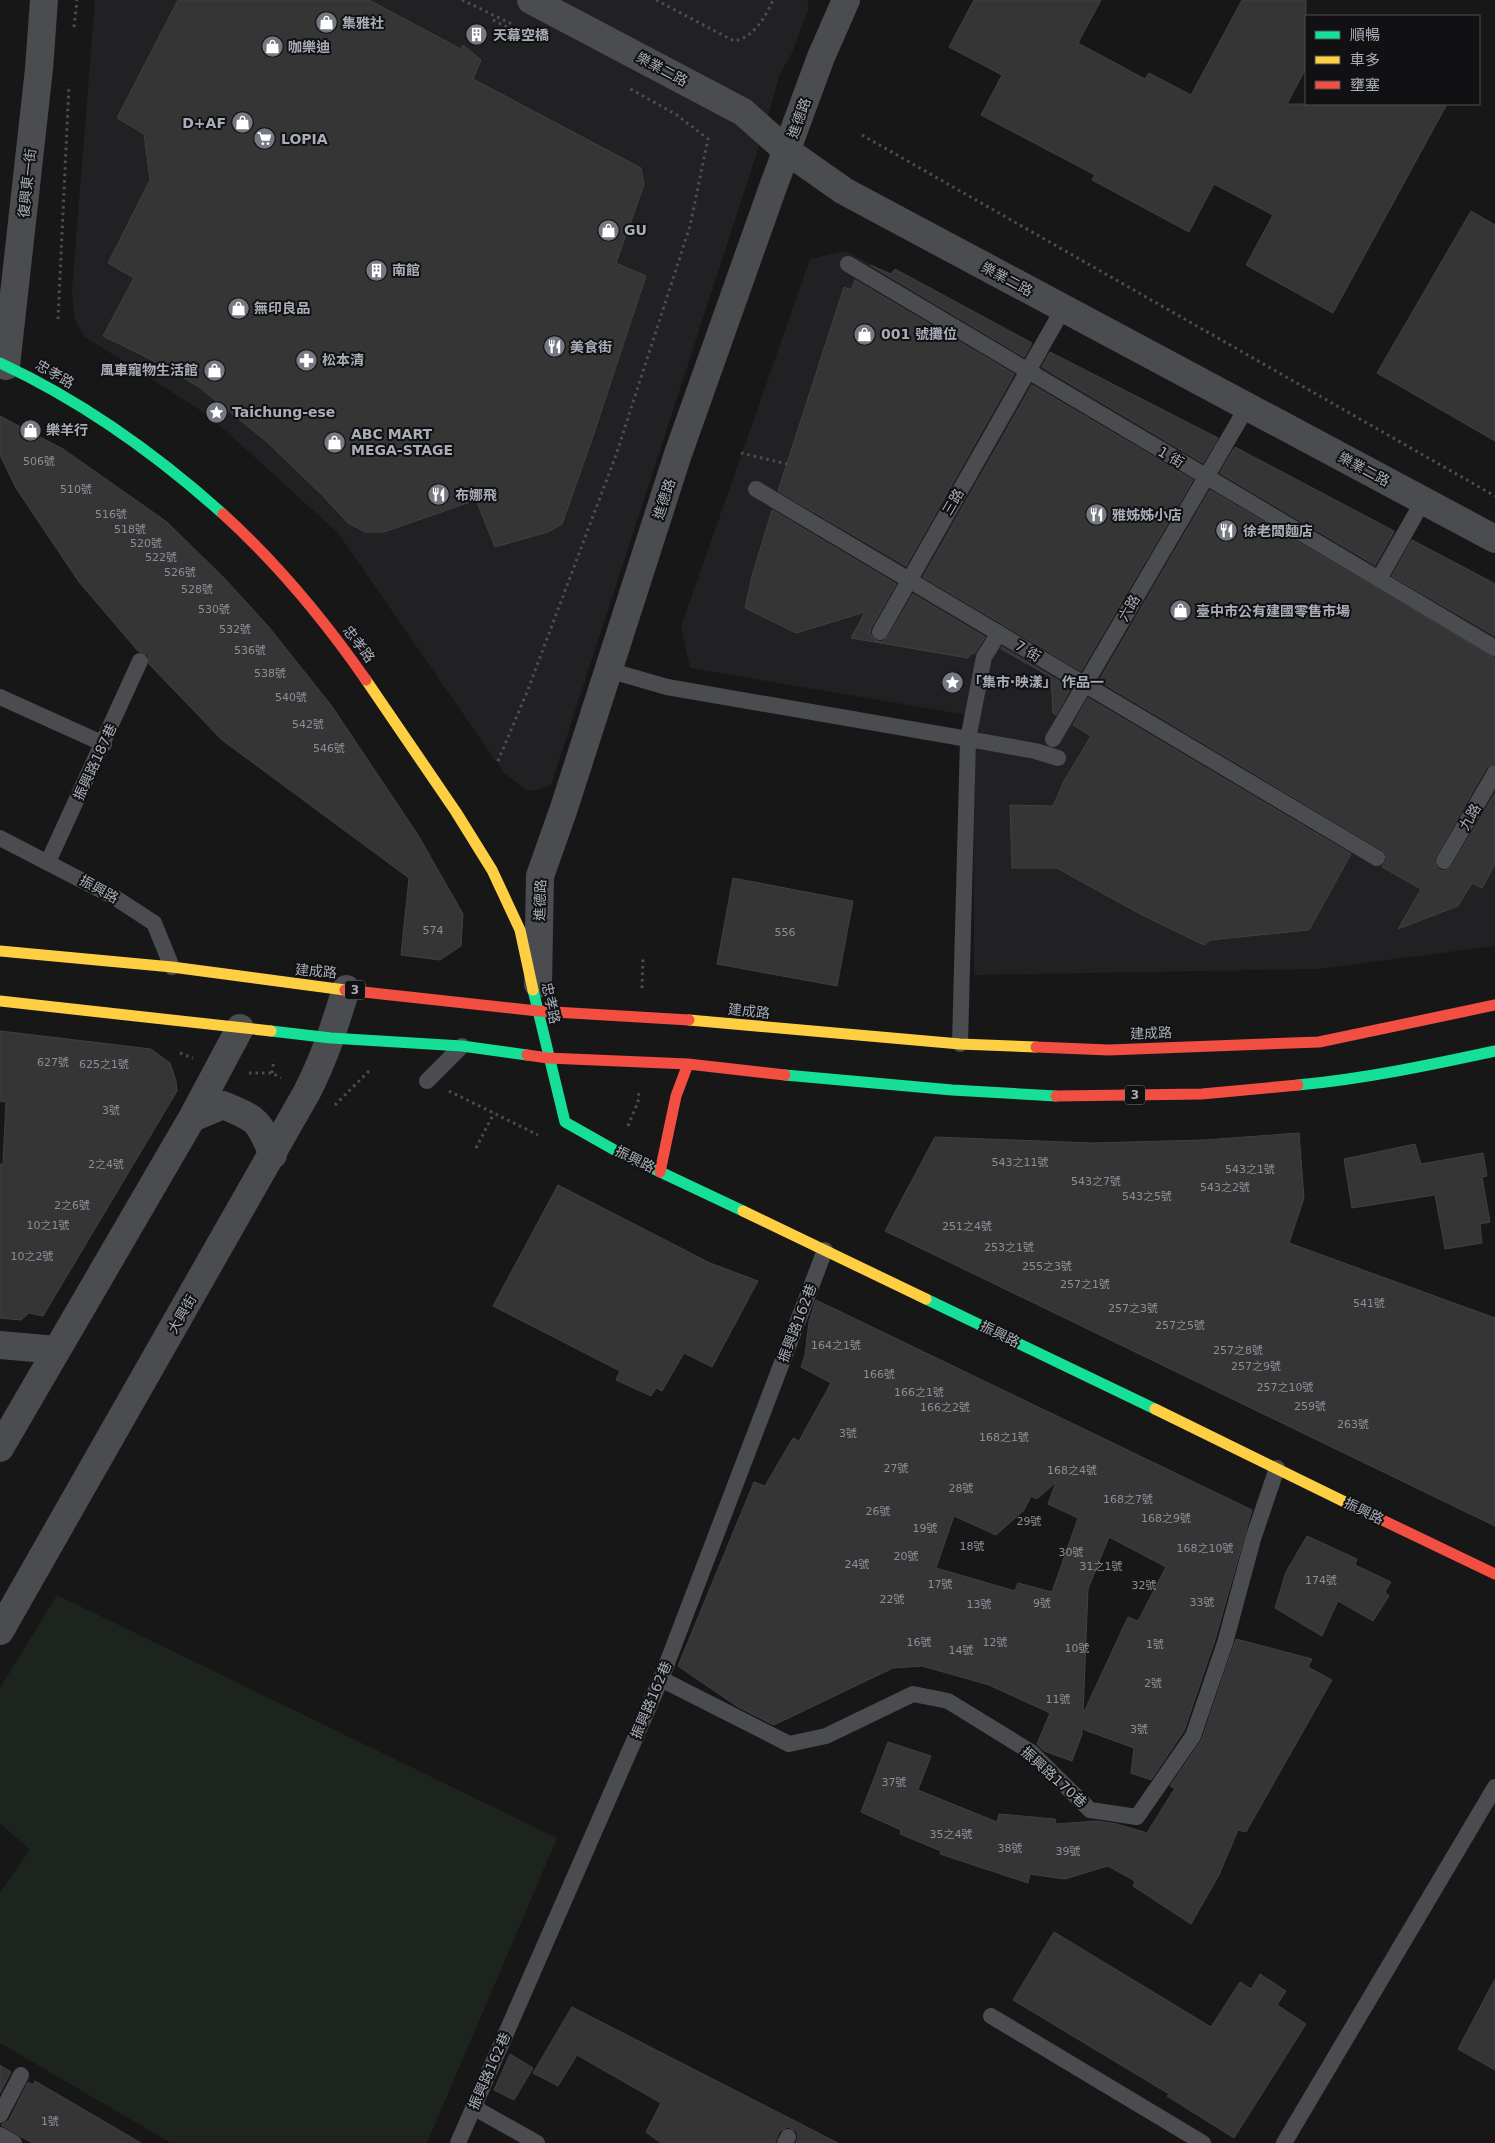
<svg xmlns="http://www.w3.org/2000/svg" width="1495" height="2143" viewBox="0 0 1495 2143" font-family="'DejaVu Sans','Noto Sans TC',sans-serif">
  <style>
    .built { fill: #212123 }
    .green { fill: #1d241e }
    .building { fill: #353536; stroke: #3f4043; fill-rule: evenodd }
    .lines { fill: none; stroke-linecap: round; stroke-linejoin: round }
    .path { stroke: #4d4e52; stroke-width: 3; stroke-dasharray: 2.5 4; stroke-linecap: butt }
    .lane { stroke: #4b4c50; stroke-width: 16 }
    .street { stroke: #4b4c50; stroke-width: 28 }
    .fast { stroke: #16e098; stroke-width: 11 }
    .slow { stroke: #ffcf43; stroke-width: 11 }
    .jam { stroke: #f24e42; stroke-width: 11 }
    .labels { text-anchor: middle; stroke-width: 4; stroke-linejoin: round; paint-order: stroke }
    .number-label { font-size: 11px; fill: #8b8f98 }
    .shield { fill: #111113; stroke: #7b7e86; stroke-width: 1 }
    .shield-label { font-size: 12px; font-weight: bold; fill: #a8adb8 }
    .poi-label { font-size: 14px; font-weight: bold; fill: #a8adb8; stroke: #111113; text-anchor: start }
    .street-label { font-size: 14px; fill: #a8adb8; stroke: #111113 }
  </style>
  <rect width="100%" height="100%" fill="#171717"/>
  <path class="built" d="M95 0H807L809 7 792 53 780 74 761 140 551 785 536 790H526L504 773 338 533 208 415 85 337 74 318 72 289Z
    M845 251 1495 582V946L1318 969 974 975 973 716 690 668 681 627 810 259Z"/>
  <path class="green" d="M57 1595 557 1838 427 2143H171L0 2043V1892L30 1850 0 1823V1688Z"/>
  <path class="building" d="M178 0H369L461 49 463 45 481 60 473 79 641 168 644 185 616 263 646 276 590 445 562 524 548 532 495 547 476 500 384 532H365L348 523 323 496 266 441 199 387 160 364 103 336 134 278 108 263 150 180 144 134 117 118Z
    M974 0H1101L1078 43 1145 79 1149 73 1191 95 1242 0H1306V68L1287 104H1447L1333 313 1246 265 1273 215 1214 184 1189 232 1092 180 1095 175 981 115 1002 75 949 47Z
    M1471 211 1495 225V441L1377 373Z
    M870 265 891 274 895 269 1032 343 1024 357Z
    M855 280 1014 374 906 566 778 491 844 287 851 290Z
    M1050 352 1218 438 1203 463 1042 367Z
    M1032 385 1193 480 1081 671 923 577Z
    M0 416 63 449 167 522 226 580 268 626 331 705 418 835 463 914 461 946 440 960 401 955 409 878 222 740 149 664 148 655 138 651 79 582 16 488 0 455Z
    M1235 447 1394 531 1375 565 1220 473Z
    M1210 490 1495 658V763L1486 768 1434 860 1436 866 1439 870 1444 871 1452 866 1495 793V864L1482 888 1472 883 1458 906 1398 929 1421 889 1382 867 1387 859 1382 850 1099 681Z
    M772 510 896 584 871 628 870 633 875 640 881 642 888 637 913 594 985 637 974 654 971 653 968 658 851 638 865 612 796 633 745 608 752 576Z
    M1412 540 1495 584V636L1392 576Z
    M1002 647 1071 688 1056 715 1053 713 1051 677 1001 649Z
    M1088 698 1351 854 1309 930 1210 940 1204 945 1142 915 1057 868H1012L1010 805 1053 806 1064 781 1091 736 1073 725Z
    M733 878 853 901 837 986 717 964Z
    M0 1031 151 1049 170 1063 176 1081 177 1091 43 1316 29 1313 21 1320 0 1318V1164H3L6 1102 0 1101Z
    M1299 1133 1304 1198 1289 1243 1495 1318V1526L885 1231 935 1137 1092 1143 1205 1140Z
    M1415 1144 1421 1164 1483 1153 1487 1176 1482 1177 1490 1222 1480 1224 1482 1243 1445 1249 1435 1195 1352 1208 1344 1159Z
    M558 1185 710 1263 758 1281 712 1367 684 1353 662 1391 656 1388 651 1396 616 1380 620 1371 493 1306Z
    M816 1300 1252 1510 1215 1640 1184 1731 1151 1780 1131 1773 1134 1748 1082 1729V1734L1072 1761 1044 1751 1037 1744 1050 1713 989 1685 922 1666 893 1668 774 1725 738 1707 678 1666 754 1482 765 1486 793 1438 799 1441 831 1383 801 1367 805 1355 809 1321ZM1056 1482 1048 1504 1078 1518 1052 1592 1018 1583 1015 1591 936 1568 954 1516 996 1535 1024 1510 1031 1496 1037 1499ZM1109 1537 1166 1567 1138 1621 1128 1617 1083 1714 1088 1589Z
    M1307 1536 1357 1559 1355 1565 1391 1582 1385 1592 1389 1596 1373 1621 1338 1601 1322 1636 1275 1608 1286 1572Z
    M1236 1639 1312 1659 1308 1667 1332 1680 1246 1832 1238 1830 1219 1875 1191 1924 1133 1886 1135 1881 1108 1866 1065 1879 1030 1874 1028 1883 940 1854 941 1851 900 1834 901 1830 861 1812 888 1742 931 1756 918 1790 997 1822 999 1814 1055 1819 1056 1824 1097 1821 1117 1824 1147 1833 1175 1788 1170 1786 1202 1739Z
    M1054 1932 1211 2027 1240 1982 1251 1989 1260 1974 1286 1991 1277 2005 1306 2024 1234 2138 1167 2096 1169 2094 1013 2000Z
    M1495 1979V2070L1458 2049Z
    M572 2007 838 2143H796L798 2137 797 2132 788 2127 779 2132 775 2143H661L646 2132 661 2103 577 2055 558 2086 533 2073Z
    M510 2054 533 2068 514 2100 494 2090Z
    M0 2065 11 2072 0 2093Z
    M35 2081 141 2143H32L1 2125 9 2120 28 2082 33 2085Z"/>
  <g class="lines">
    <path class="path" d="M462 0 512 24
      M656 0 734 41C754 37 765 18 773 0
      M493 20 536 42 540 38
      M74 27 77 0
      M862 135 1495 496
      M58 319 69 85
      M741 453 787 464
      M498 761 527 692 616 455 690 226 708 139 677 115 627 87
      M642 988 643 958
      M180 1053 193 1058
      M249 1073H272L281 1078
      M272 1073 274 1060
      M449 1091 538 1135
      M335 1105 370 1070
      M628 1126 638 1102 639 1091
      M476 1148 494 1113"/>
    <path class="lane" d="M848 264 1495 648
      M756 489 1377 858
      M1379 579 1423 501
      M880 632 1063 309
      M999 633 984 657 968 739 1035 751 1058 758
      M608 670 667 687 968 739 960 1044
      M0 697 104 744
      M1053 739 1247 407
      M0 838 114 897 154 923 172 967
      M1444 861 1495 773
      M48 862 140 661
      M427 1081 462 1046
      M661 1679 789 1744 826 1736 913 1694 948 1701 1031 1752 1090 1810 1137 1817 1193 1736 1225 1643 1253 1539 1277 1468
      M991 2016 1203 2143
      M473 2107 537 2143
      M0 2115 21 2075
      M0 2135 14 2143
      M458 2143 661 1679 825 1250
      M785 2143 788 2137
      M1284 2143 1495 1787"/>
    <path class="street" d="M531 0 743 112 787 151 844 191 1495 539
      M6 366 39 69 44 0
      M538 984 540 876 564 808 678 454 773 187 821 57 846 0
      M192 1118 223 1105C258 1120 258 1119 273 1155
      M0 1345 56 1350
      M0 1448 192 1118 240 1028
      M0 1631 307 1092C324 1059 335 1025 346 989"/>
    <path class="fast" d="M0 363C82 401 156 454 223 514
      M533 990 565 1122 618 1152 743 1211
      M271 1031 331 1038 462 1046 527 1055
      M785 1075 952 1090 1056 1096
      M1298 1085C1364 1079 1430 1065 1495 1051
      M926 1299 1155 1409"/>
    <path class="slow" d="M366 680 456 812 492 870 520 930 533 990
      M0 951 172 967 345 990
      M0 1001 271 1031
      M689 1020 960 1044 1036 1047
      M743 1211 926 1299
      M1155 1409 1353 1506"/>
    <path class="jam" d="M223 514C277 563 325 621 366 680
      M345 990 538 1011 689 1020
      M1036 1047 1109 1050 1319 1042 1495 1005
      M527 1055 548 1058 688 1064 785 1075
      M1056 1096 1202 1094 1298 1085
      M660 1172 676 1096 688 1064
      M1353 1506 1495 1574"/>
  </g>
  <defs>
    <symbol id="shop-disc" viewBox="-11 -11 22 22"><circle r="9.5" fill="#757880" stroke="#111113"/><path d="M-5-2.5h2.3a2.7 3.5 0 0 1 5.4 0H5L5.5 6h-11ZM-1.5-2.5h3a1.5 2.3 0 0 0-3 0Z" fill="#fff"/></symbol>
    <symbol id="building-disc" viewBox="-11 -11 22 22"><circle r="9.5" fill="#757880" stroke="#111113"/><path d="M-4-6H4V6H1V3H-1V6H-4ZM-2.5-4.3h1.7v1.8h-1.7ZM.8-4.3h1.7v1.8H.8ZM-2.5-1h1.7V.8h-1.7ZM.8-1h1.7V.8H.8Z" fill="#fff"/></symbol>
    <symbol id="supermarket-disc" viewBox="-11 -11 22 22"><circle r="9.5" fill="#757880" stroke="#111113"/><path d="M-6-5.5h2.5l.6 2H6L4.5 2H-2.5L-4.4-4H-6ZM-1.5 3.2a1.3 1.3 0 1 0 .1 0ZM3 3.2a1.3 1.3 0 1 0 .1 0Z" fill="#fff"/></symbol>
    <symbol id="restaurant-disc" viewBox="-11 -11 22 22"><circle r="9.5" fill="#757880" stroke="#111113"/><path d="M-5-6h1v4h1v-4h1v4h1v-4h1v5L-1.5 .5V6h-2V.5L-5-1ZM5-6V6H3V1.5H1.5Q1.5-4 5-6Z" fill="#fff"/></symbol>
    <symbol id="pharmacy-disc" viewBox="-11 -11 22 22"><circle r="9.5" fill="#757880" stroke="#111113"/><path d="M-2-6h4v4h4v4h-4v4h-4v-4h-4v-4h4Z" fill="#fff"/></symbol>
    <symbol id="sight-disc" viewBox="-11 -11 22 22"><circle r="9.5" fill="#757880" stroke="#111113"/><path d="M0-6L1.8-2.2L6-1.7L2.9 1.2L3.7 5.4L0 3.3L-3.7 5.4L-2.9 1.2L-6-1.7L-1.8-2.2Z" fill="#fff"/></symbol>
  </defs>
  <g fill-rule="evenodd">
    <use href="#shop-disc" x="314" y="10" width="25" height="25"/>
    <use href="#building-disc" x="464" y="22" width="25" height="25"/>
    <use href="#shop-disc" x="260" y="34" width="25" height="25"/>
    <use href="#shop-disc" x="230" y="110" width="25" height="25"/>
    <use href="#supermarket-disc" x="252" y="126" width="25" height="25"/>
    <use href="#shop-disc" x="596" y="218" width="25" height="25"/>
    <use href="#building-disc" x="364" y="258" width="25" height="25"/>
    <use href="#shop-disc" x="226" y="296" width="25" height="25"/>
    <use href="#shop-disc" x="852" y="322" width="25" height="25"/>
    <use href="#restaurant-disc" x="542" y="334" width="25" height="25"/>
    <use href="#pharmacy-disc" x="294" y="348" width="25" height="25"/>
    <use href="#shop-disc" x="202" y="358" width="25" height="25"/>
    <use href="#sight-disc" x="204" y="400" width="25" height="25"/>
    <use href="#shop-disc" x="18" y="418" width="25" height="25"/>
    <use href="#shop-disc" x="322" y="430" width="25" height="25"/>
    <use href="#restaurant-disc" x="426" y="482" width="25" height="25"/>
    <use href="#restaurant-disc" x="1084" y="502" width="25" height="25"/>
    <use href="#restaurant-disc" x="1214" y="518" width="25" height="25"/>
    <use href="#shop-disc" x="1168" y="598" width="25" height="25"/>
    <use href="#sight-disc" x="940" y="670" width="25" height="25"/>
  </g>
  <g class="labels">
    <g class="number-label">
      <text x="39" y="465">506號</text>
      <text x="76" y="493">510號</text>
      <text x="111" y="518">516號</text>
      <text x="130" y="533">518號</text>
      <text x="146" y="547">520號</text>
      <text x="161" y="561">522號</text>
      <text x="180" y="576">526號</text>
      <text x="197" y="593">528號</text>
      <text x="214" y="613">530號</text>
      <text x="235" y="633">532號</text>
      <text x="250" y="654">536號</text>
      <text x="270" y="677">538號</text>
      <text x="291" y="701">540號</text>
      <text x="308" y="728">542號</text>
      <text x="329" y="752">546號</text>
      <text x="433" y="934">574</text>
      <text x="785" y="936">556</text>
      <text x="53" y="1066">627號</text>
      <text x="104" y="1068">625之1號</text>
      <text x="111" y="1114">3號</text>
      <text x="1020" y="1166">543之11號</text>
      <text x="106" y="1168">2之4號</text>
      <text x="1250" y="1173">543之1號</text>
      <text x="1096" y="1185">543之7號</text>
      <text x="1225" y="1191">543之2號</text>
      <text x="1147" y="1200">543之5號</text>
      <text x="72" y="1209">2之6號</text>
      <text x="48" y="1229">10之1號</text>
      <text x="967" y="1230">251之4號</text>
      <text x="1009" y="1251">253之1號</text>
      <text x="32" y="1260">10之2號</text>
      <text x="1047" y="1270">255之3號</text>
      <text x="1085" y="1288">257之1號</text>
      <text x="1369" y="1307">541號</text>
      <text x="1133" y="1312">257之3號</text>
      <text x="1180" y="1329">257之5號</text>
      <text x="836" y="1349">164之1號</text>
      <text x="1238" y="1354">257之8號</text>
      <text x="1256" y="1370">257之9號</text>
      <text x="879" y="1378">166號</text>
      <text x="1285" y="1391">257之10號</text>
      <text x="919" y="1396">166之1號</text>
      <text x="1310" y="1410">259號</text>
      <text x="945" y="1411">166之2號</text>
      <text x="1353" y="1428">263號</text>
      <text x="848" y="1437">3號</text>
      <text x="1004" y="1441">168之1號</text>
      <text x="896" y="1472">27號</text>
      <text x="1072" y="1474">168之4號</text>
      <text x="961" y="1492">28號</text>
      <text x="1128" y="1503">168之7號</text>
      <text x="878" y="1515">26號</text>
      <text x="1166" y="1522">168之9號</text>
      <text x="1029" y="1525">29號</text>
      <text x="925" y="1532">19號</text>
      <text x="972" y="1550">18號</text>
      <text x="1205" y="1552">168之10號</text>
      <text x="1071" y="1556">30號</text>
      <text x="906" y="1560">20號</text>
      <text x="857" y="1568">24號</text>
      <text x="1101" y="1570">31之1號</text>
      <text x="1321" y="1584">174號</text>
      <text x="940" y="1588">17號</text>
      <text x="1144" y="1589">32號</text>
      <text x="892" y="1603">22號</text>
      <text x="1202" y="1606">33號</text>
      <text x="1042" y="1607">9號</text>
      <text x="979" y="1608">13號</text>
      <text x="919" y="1646">16號</text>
      <text x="995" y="1646">12號</text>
      <text x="1155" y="1648">1號</text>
      <text x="1077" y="1652">10號</text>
      <text x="961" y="1654">14號</text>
      <text x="1153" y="1687">2號</text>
      <text x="1058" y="1703">11號</text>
      <text x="1139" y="1733">3號</text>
      <text x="894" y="1786">37號</text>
      <text x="951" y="1838">35之4號</text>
      <text x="1010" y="1852">38號</text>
      <text x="1068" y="1855">39號</text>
      <text x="50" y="2125">1號</text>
    </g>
    <g class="shield">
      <rect x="345" y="980.5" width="20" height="19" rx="4"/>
      <rect x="1125" y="1085.5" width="20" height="19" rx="4"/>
    </g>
    <g class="shield-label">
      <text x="355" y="994">3</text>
      <text x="1135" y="1099">3</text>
    </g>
    <g class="poi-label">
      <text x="342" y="28">集雅社</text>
      <text x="493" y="40">天幕空橋</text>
      <text x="288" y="52">咖樂迪</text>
      <text x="226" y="128" text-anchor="end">D+AF</text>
      <text x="281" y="144">LOPIA</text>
      <text x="624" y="235">GU</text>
      <text x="392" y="275">南館</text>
      <text x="254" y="313">無印良品</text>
      <text x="881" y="339">001 號攤位</text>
      <text x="570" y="352">美食街</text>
      <text x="322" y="365">松本清</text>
      <text x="198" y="375" text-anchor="end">風車寵物生活館</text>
      <text x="232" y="417">Taichung-ese</text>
      <text x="46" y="435">樂羊行</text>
      <text x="351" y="439">ABC MART<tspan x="351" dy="16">MEGA-STAGE</tspan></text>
      <text x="455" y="500">布娜飛</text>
      <text x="1112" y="520">雅姊姊小店</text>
      <text x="1243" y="536">徐老闆麵店</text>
      <text x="1196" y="616">臺中市公有建國零售市場</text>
      <text x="968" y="687">「集市‧映漾」 作品一</text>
    </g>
    <g class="street-label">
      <text transform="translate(662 69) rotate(28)" y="5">樂業二路</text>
      <text transform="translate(799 118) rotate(-70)" y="5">進德路</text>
      <text transform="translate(27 183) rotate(-84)" y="5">復興東一街</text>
      <text transform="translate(1007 279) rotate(28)" y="5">樂業二路</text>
      <text transform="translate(55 374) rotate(30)" y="5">忠孝路</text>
      <text transform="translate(1171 457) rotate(31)" y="5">1 街</text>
      <text transform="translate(1364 469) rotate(28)" y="5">樂業二路</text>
      <text transform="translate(664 499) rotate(-72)" y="5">進德路</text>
      <text transform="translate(953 502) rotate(-60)" y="5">三路</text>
      <text transform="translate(1129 608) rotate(-60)" y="5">六路</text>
      <text transform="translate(359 644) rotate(53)" y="5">忠孝路</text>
      <text transform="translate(1028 651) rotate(31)" y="5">7 街</text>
      <text transform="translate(95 762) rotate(-65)" y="5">振興路187巷</text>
      <text transform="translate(1470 817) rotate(-60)" y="5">九路</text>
      <text transform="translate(99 889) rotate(29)" y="5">振興路</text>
      <text transform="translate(540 900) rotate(-88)" y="5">進德路</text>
      <text transform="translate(316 971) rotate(5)" y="5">建成路</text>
      <text transform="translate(551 1003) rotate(78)" y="5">忠孝路</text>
      <text transform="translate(749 1011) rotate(6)" y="5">建成路</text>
      <text transform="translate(1151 1033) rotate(-2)" y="5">建成路</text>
      <text transform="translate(635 1159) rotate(26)" y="5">振興路</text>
      <text transform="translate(182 1314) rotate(-60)" y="5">大興街</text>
      <text transform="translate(797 1323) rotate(-69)" y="5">振興路162巷</text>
      <text transform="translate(1000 1334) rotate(26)" y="5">振興路</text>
      <text transform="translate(1364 1511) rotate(26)" y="5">振興路</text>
      <text transform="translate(651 1700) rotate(-67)" y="5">振興路162巷</text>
      <text transform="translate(1054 1777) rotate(42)" y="5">振興路170巷</text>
      <text transform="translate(489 2071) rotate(-66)" y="5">振興路162巷</text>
    </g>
  </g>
  <rect x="1305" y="15" width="175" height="90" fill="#111113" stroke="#4d4f55"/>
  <rect x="1315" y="31" width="25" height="8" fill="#16e098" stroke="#4d4f55"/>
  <text x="1350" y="40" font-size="15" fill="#a8adb8">順暢</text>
  <rect x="1315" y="56" width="25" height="8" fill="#ffcf43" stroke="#4d4f55"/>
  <text x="1350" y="65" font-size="15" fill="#a8adb8">車多</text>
  <rect x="1315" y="81" width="25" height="8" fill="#f24e42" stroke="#4d4f55"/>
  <text x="1350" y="90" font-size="15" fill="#a8adb8">壅塞</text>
</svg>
